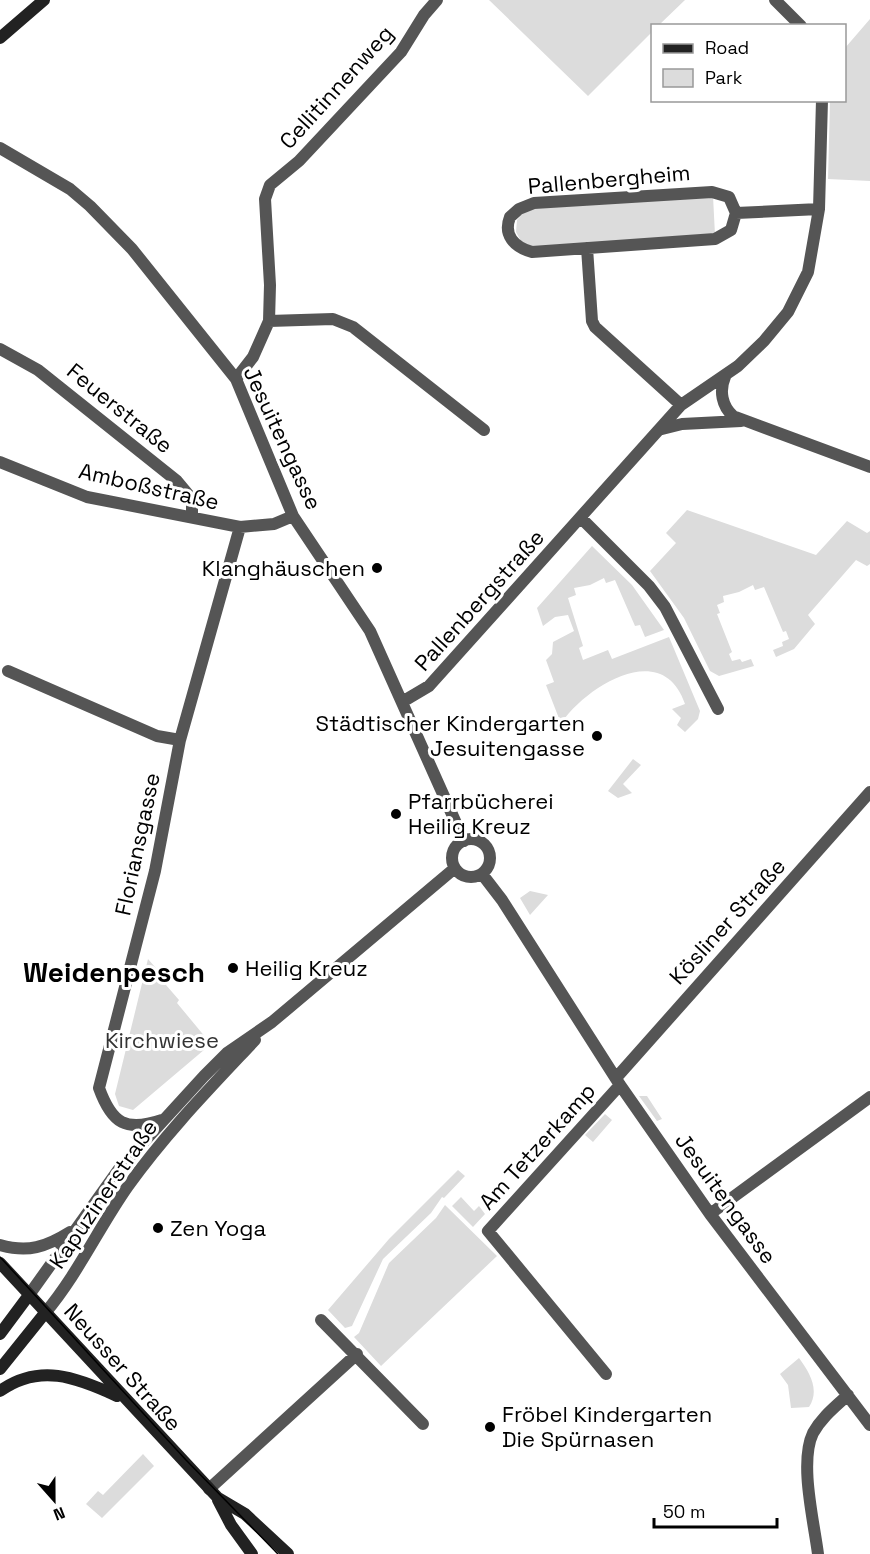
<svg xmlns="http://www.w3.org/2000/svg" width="870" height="1554" viewBox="0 0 870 1554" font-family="'Space Grotesk',sans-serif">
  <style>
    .green { fill: #dcdcdc }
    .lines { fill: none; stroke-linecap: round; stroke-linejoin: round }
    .street { stroke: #555; stroke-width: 12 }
    .secondary { stroke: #222; stroke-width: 12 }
    .tram { stroke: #000; stroke-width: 1.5 }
    .poi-dot { fill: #000; stroke: #fff; stroke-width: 2 }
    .labels { text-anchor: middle; stroke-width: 6; stroke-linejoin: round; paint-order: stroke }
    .street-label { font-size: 22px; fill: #000; stroke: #fff }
    .poi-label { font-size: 22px; fill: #000; stroke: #fff; text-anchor: start }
    .park-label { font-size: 22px; fill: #333; stroke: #fff }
    .district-label { font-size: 28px; font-weight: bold; fill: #000; stroke: #fff }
  </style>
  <rect width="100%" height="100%" fill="#fff"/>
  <path class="green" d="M489 0H685L659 25 652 26V32L588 96Z
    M870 19V181L828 179 830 101 844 100 845 48Z
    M713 196 715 235 537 248 522 243 516 232 517 220 527 209Z
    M687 510 816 555 847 521 867 533 870 531V564L867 566 856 560 808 615 815 624 794 649 776 657 773 650 783 646 782 642 789 639 786 631 783 632 764 587 755 590 753 585 739 592 723 596 724 602 717 605 720 613 717 614 732 652 729 654 732 661 740 659 742 662 751 659 754 666 719 676 710 671 684 618 650 571 676 543 666 533Z
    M592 546 632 585 664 630 645 637 640 625 635 626 615 580 606 583 604 578 590 585 574 588 576 595 568 598 583 646 579 648 583 660 608 650 612 659 669 637 700 711 698 719 685 732 677 725 681 718 672 709 685 704C663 638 587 686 562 722L560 721 546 685 554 682 546 660 552 654 553 642 574 631 568 615 555 617 543 626 537 608Z
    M633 759 641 765 623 784 632 793 618 798 608 791Z
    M530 891 548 895 530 915 520 898Z
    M148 959 168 982 166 985 179 1000 177 1003 211 1044 133 1110 119 1106 115 1094Z
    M639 1096H647L662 1119 657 1121Z
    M605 1114 612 1120 593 1142 585 1135Z
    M458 1170 465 1176 444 1198 442 1197 431 1213 383 1259 352 1326 345 1328 328 1310 389 1239Z
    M461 1197 474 1211 479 1206 485 1214 473 1227 452 1206Z
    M445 1205 497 1256 381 1366 354 1337 359 1333 389 1263 436 1218Z
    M799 1358C810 1373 820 1390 809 1407L791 1408 788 1385 780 1374Z
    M143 1454 154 1466 102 1518 86 1504 98 1491 103 1495Z"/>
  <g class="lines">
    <path class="street" d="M775 0 801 26
      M0 148 70 189 90 206 132 249 236 379 293 516 370 631 464 841
      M712 192 729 197 736 213 731 230 715 239 532 252C514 247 503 235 510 217L519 209 534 203Z
      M736 213 819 209
      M587 248 592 321 595 327 681 405
      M269 321 333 319 353 327 484 430
      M0 349 38 370 177 481 192 499V517
      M725 377C719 391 722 406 733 416L870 467
      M236 379 253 357 269 321 270 285 265 199 270 185 299 161 401 52 424 15 437 0
      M662 429 682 424 741 421
      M0 462 87 497 240 527 274 524 293 516
      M581 518 649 586 665 607 718 709
      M8 671 157 736 180 740
      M402 702 429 686 681 405 738 366 764 341 788 312 808 272 819 209 822 100
      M452 858a19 19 0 1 1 38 0a19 19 0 1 1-38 0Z
      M482 874 502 900 620 1085 710 1214 870 1425
      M616 1078 870 792
      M162 1120C126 1132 112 1124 99 1088L155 871 180 740 240 527
      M710 1214 870 1097
      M0 1245C28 1253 46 1247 70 1232
      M29 1295 119 1169 204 1076 227 1053 272 1022 455 868
      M45 1313C78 1274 99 1227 128 1186 166 1133 210 1088 255 1040
      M321 1320 423 1424
      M606 1374 488 1231 620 1085
      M209 1489 357 1354
      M818 1554C814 1522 799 1462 813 1433 822 1417 835 1407 848 1395"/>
    <path class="secondary" d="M0 38 44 0
      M0 1263 218 1498 245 1514 288 1554
      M0 1334 29 1295
      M0 1369 45 1313
      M0 1391C39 1363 76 1377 117 1396
      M218 1500 231 1525 252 1554"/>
    <path class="tram" d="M0 1257 186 1460 278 1554"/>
  </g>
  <g class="poi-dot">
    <circle cx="377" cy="568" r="6"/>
    <circle cx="597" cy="736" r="6"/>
    <circle cx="396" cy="814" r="6"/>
    <circle cx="233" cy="968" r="6"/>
    <circle cx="158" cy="1228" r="6"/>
    <circle cx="490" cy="1427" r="6"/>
  </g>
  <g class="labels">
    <g class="street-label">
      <text transform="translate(336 87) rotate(-48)" y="8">Cellitinnenweg</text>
      <text transform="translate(609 179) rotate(-5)" y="8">Pallenbergheim</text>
      <text transform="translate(120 408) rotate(39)" y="8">Feuerstraße</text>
      <text transform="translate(283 438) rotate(65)" y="8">Jesuitengasse</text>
      <text transform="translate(149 486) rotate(13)" y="8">Amboßstraße</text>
      <text transform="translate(479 600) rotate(-48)" y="8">Pallenbergstraße</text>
      <text transform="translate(137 844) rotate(-78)" y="8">Floriansgasse</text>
      <text transform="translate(727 921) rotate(-48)" y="8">Kösliner Straße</text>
      <text transform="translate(537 1146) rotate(-48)" y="8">Am Tetzerkamp</text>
      <text transform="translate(103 1194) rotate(-56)" y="8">Kapuzinerstraße</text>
      <text transform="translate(726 1198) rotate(54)" y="8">Jesuitengasse</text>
      <text transform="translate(123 1367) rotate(48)" y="8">Neusser Straße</text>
    </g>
    <g class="poi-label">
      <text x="365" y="576" text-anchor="end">Klanghäuschen</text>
      <text x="585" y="731" text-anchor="end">Städtischer Kindergarten<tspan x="585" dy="25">Jesuitengasse</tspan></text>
      <text x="408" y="809">Pfarrbücherei<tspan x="408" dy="25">Heilig Kreuz</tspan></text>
      <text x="245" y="976">Heilig Kreuz</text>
      <text x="170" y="1236">Zen Yoga</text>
      <text x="502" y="1422">Fröbel Kindergarten<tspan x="502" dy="25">Die Spürnasen</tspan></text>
    </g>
    <g class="park-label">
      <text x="162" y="1048">Kirchwiese</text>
    </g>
    <g class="district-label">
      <text x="114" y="982">Weidenpesch</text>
    </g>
  </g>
  <rect x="651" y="24" width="195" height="78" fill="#ffffff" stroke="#999999" stroke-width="1.5"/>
  <rect x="663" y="44" width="30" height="9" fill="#222222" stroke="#999999" stroke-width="1.5"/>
  <text x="705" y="54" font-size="18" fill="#000000">Road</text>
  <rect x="663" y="69" width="30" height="18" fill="#dcdcdc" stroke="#999999" stroke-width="1.5"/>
  <text x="705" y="84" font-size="18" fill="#000000">Park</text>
  <g transform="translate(54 1500) rotate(159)" stroke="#ffffff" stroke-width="4.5" paint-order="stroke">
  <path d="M0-4.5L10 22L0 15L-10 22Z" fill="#000000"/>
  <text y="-9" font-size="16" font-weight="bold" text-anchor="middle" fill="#000000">N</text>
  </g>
  <path d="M654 1518v9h123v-9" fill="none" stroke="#000000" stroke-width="3"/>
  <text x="663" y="1518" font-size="18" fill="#000000" stroke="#ffffff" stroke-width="4.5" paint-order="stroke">50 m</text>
</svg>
